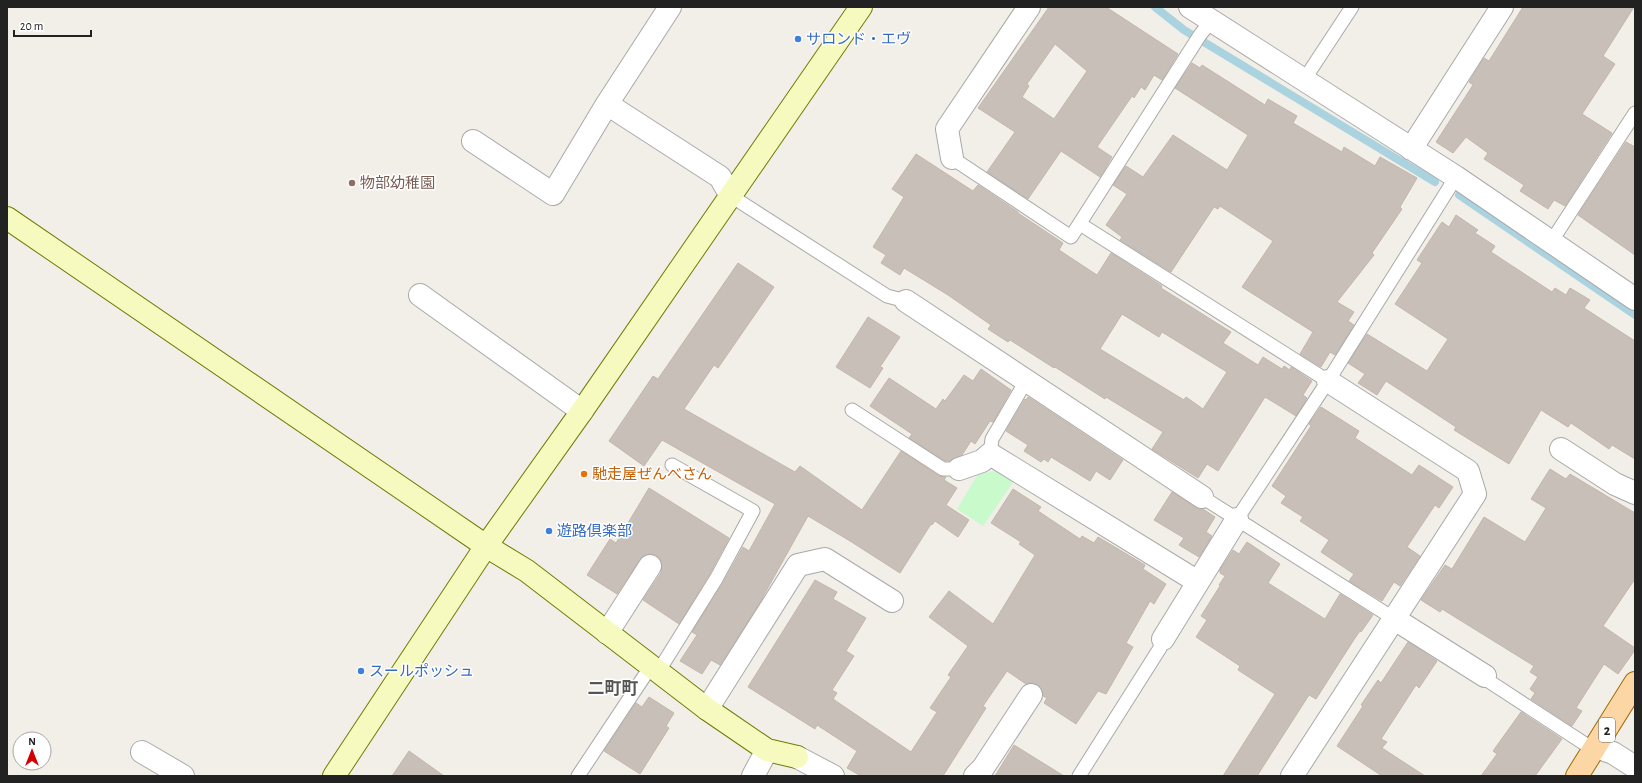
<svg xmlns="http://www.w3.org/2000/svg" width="1642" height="783" viewBox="0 0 1642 783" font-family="'Alegreya Sans','Noto Sans JP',sans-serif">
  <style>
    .park { fill: #c8facc }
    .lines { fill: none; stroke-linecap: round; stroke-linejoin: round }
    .stream { stroke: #aad3df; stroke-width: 8 }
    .building { fill: #c7bfb8; stroke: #c4b6ab; fill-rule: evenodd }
    .lane-casing { stroke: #a9a9a9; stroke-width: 15 }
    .street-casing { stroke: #a9a9a9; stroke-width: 24 }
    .secondary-casing { stroke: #707d05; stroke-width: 24 }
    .primary-casing { stroke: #a06b00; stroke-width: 24 }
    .lane { stroke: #fff; stroke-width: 13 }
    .street { stroke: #fff; stroke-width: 22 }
    .secondary { stroke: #f7fabf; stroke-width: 22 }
    .primary { stroke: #fcd6a4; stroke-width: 22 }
    .shop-dot { fill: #3f7fe0; stroke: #fff; stroke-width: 1.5 }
    .education-dot { fill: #8d6e63; stroke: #fff; stroke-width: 1.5 }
    .food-dot { fill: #e8710a; stroke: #fff; stroke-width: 1.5 }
    .labels { text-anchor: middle; stroke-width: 3; stroke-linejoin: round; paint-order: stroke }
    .shield { fill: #fff; stroke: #646464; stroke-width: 1 }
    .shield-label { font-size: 14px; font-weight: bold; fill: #222 }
    .shop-label { font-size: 15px; fill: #366cbe; stroke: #fff; text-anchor: start }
    .education-label { font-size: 15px; fill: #785e54; stroke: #fff; text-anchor: start }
    .food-label { font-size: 15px; fill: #c56008; stroke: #fff; text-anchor: start }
    .quarter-label { font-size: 17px; font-weight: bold; fill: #555; stroke: #fff }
  </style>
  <rect width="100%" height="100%" fill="#f2efe9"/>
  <path class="park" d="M995 471 1014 481 983 526 957 509 978 474Z"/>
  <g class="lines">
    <path class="stream" d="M1155 7 1184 30 1435 182
      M1459 195 1635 315"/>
  </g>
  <path class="building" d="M1049 7H1106L1178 54 1162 80 1154 75 1145 90 1141 87 1134 98 1132 96 1097 147 1112 157 1100 177 1061 151 1028 199 987 172 1015 132 978 108ZM1055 44 1087 71 1054 119 1022 97 1029 86 1027 84Z
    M1523 7H1634L1603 56 1615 64 1582 114 1612 133 1565 206 1554 200 1548 209 1520 191 1524 185 1484 159 1488 153 1466 137 1453 153 1436 142 1473 85 1469 82 1484 58 1489 61Z
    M1192 63 1200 68 1202 65 1265 105 1268 99 1297 116 1293 123 1342 152 1344 147 1375 166 1380 157 1417 178 1400 207 1402 209 1372 253 1374 255 1337 302 1354 312 1348 321 1354 325 1335 355 1330 352 1321 367 1300 354 1313 332 1242 287 1273 241 1220 206 1218 209 1214 207 1171 272 1120 240 1122 237 1106 225 1127 194 1113 185 1126 166 1143 177 1173 135 1227 170 1248 135 1175 88Z
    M1626 142 1635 147V255L1578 215Z
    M916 154 973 191 978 185 1018 212V213L1063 243 1059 250 1097 275 1111 253 1162 286 1161 288 1231 332 1223 343 1258 365 1263 357 1282 369 1284 366 1290 370 1291 367 1312 381 1303 395 1307 398 1296 416 1265 397 1218 471 1207 464 1198 478 1152 449 1163 432 1106 397 1105 399 1055 367 1054 368 1010 340 1008 342 988 329 991 325 948 295 904 268 900 275 881 263 886 255 873 247 904 197 892 189ZM1122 314 1159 337 1162 332 1227 372 1203 409 1186 397 1184 400 1100 349Z
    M1456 215 1478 230 1475 233 1495 246 1491 252 1552 292 1555 288 1566 295 1570 288 1590 300 1584 308 1635 341V459L1612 445 1609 449 1571 423 1568 427 1541 410 1509 464 1454 430 1456 427 1386 381 1377 395 1358 383 1365 374 1348 363 1367 334 1427 371 1448 339 1395 304 1422 263 1417 260 1442 222 1449 227Z
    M738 263 774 287 718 368 714 365 684 409 795 472 800 466 862 510 901 451 939 476 946 477 944 480 957 488 946 505 969 520 958 537 935 521 932 525 931 524 900 573 850 541 808 516 760 602 720 665 711 660 702 674 680 661 697 635 692 632 723 583 743 547 749 551 775 504 662 440 644 466 609 441 653 376 658 379Z
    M868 317 900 337 880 367 883 368 870 388 836 367Z
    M981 369 1011 390 993 422 990 421 975 444 971 441 962 455 949 461H945L909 438 912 434 870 406 889 378 936 409 943 399 945 401 964 375 973 381Z
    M1028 397 1123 460 1110 480 1096 471 1090 481 1051 457 1048 462 1044 459 1041 462 1024 451 1028 445 1006 431 1025 399 1026 400Z
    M1321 407 1359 431 1355 438 1412 475 1419 465 1453 487 1439 508 1435 505 1407 547 1420 556 1400 586 1394 582 1382 601 1349 581 1354 574 1321 552 1329 540 1300 521 1303 517 1281 503 1286 496 1272 486 1311 426 1309 424Z
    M1550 469 1566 479 1570 474 1635 513V579L1603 626 1635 648V650L1618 674 1604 664 1576 708 1582 711 1572 726 1531 699 1535 693 1530 689 1538 677 1530 672 1534 666 1442 609 1440 612 1421 600 1445 565 1452 569 1484 517 1525 542 1546 508 1531 499Z
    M649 488 729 538 709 575 679 624 643 600 661 573 662 567 661 561 656 555 651 554 645 555 640 559 617 594 587 575 610 539 616 543Z
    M1013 489 1041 507 1038 511 1080 539 1082 536 1094 543 1098 537 1145 565 1143 569 1166 584 1154 604 1150 601 1126 643 1133 647 1106 694 1098 691 1076 724 1044 703 1047 698 1043 696 1042 690 1038 685 1032 683 1026 684 1007 671 983 706 986 708 943 776H861L847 768 857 751 817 725 815 729 748 687 815 580 837 592 833 599 866 618 846 651 854 656 832 690 837 693 833 699 911 752 937 712 930 708 951 677 948 675 968 646 929 617 949 591 993 624 1035 555 1019 544 1021 542 991 523Z
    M1172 492 1195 507 1203 509 1215 517 1206 532 1212 536 1199 557 1179 545 1184 538 1154 520Z
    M1247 542 1280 564 1268 583 1325 619 1340 594 1373 615 1361 632 1360 631 1355 638 1316 699 1309 695 1257 776H1223L1275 694 1238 670 1240 666 1196 637 1207 620 1201 616 1220 586 1219 585 1225 576 1220 573V570L1233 550 1239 554Z
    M1408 642 1437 661 1419 688 1416 685 1381 739 1387 742 1382 748 1425 776H1382L1337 746 1363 706 1361 705 1378 680 1381 683Z
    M649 697 674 713 666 726 669 728 640 774 604 751 636 703 642 707Z
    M1521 712 1562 739 1535 776H1481L1497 754 1493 751Z
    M1014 745 1064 776H995Z
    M409 751 444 776H392Z"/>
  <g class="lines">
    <defs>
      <path id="lane" d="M1304 80 1352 7
        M952 158 1071 237 1200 35 1211 21
        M731 196 887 296 906 301
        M1080 224 1328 381
        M1551 242 1635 113
        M852 410 943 469H959
        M990 454 992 439 1026 381
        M1202 497 1393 618
        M1237 519 1328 381 1456 177
        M658 672 716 579 753 511 672 465
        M1485 676 1487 680 1585 744 1596 747
        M578 776 651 666
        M1079 776 1160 648 1163 639"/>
      <path id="street" d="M670 7 607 104 720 177 731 196
        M1190 7 1456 177 1635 299
        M473 141 553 194 607 104
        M1411 149 1502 7
        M952 158 947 129 1029 7
        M420 295 582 411
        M906 301 1202 497
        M1561 449 1615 484 1635 493
        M959 469 982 461 990 454 1198 582
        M1393 618 1485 676
        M607 633 650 566
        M1163 639 1237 519
        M707 709 798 565 825 559 892 601
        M1596 747 1613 753 1635 767
        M142 752 183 776
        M797 757 833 776
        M753 776 767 750
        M975 776 983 768 1031 695
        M1292 776 1475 494 1468 471 1328 381"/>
      <path id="secondary" d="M7 218 486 546 527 571 707 709 767 750 797 757
        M334 776 486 546 582 411 861 7"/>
      <path id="primary" d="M1577 776 1635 683"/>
    </defs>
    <use href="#lane" class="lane-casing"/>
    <use href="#street" class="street-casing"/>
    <use href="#secondary" class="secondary-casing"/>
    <use href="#primary" class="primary-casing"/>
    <use href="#lane" class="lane"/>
    <use href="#street" class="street"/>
    <use href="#secondary" class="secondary"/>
    <use href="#primary" class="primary"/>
  </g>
  <g class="shop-dot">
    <circle cx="798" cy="39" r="4"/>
    <circle cx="549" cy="531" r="4"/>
    <circle cx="361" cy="671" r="4"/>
  </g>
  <circle class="education-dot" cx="352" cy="183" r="4"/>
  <circle class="food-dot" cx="584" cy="474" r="4"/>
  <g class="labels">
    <rect class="shield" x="1599" y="718" width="16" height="24" rx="3"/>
    <g class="shield-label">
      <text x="1607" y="735">2</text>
    </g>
    <g class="shop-label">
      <text x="806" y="44">サロンド・エヴ</text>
      <text x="557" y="536">遊路倶楽部</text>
      <text x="369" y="676">スールポッシュ</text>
    </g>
    <g class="education-label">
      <text x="360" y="188">物部幼稚園</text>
    </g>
    <g class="food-label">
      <text x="592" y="479">馳走屋ぜんべさん</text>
    </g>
    <g class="quarter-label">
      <text x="613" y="694">二町町</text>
    </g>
  </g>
  <rect width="1642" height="783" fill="none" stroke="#222222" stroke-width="16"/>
  <g transform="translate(32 751)"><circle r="19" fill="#ffffff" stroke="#a7a7a7"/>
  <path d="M0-3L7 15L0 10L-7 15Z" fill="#d40000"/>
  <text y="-6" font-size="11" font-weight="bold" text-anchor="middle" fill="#222222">N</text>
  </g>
  <path d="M14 30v6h77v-6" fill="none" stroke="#222222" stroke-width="2"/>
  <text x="20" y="30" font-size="12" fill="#222222" stroke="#ffffff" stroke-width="3" paint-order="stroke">20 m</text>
</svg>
